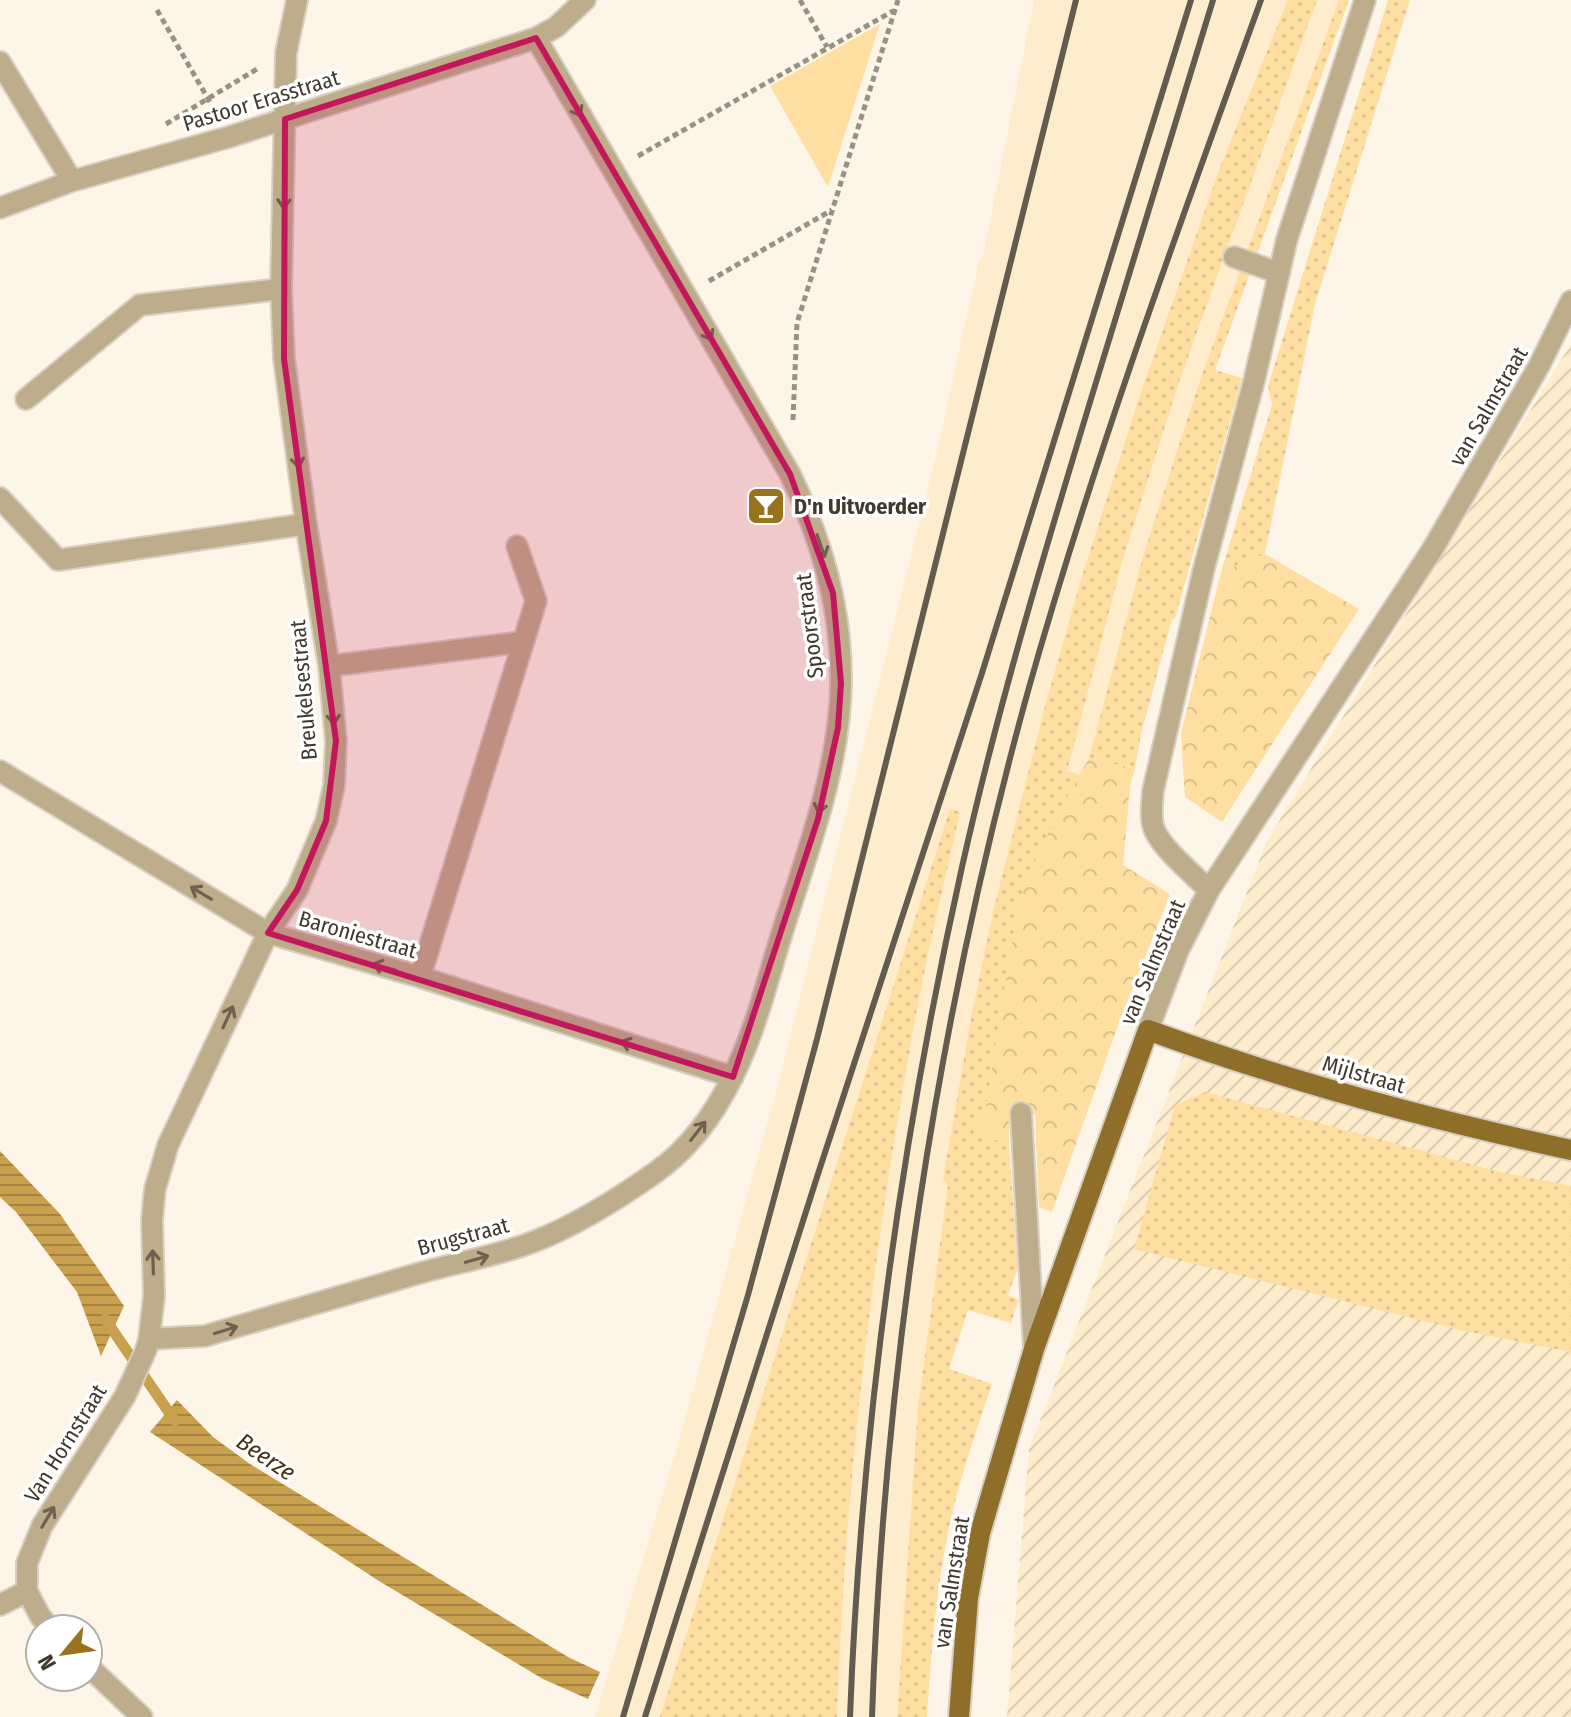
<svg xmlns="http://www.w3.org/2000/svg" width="1571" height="1717" viewBox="0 0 1571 1717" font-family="'Fira Sans Condensed',sans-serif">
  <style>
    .built { fill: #fdedcd }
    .industrial { fill: url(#industrial-furrows) }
    .grass { fill: url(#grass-dots) }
    .forest { fill: url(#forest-crowns) }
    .park { fill: #fedfa1 }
    .water { fill: url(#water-rules) }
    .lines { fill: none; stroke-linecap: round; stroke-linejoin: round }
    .stream { stroke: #c9a14e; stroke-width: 11 }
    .minor-casing { stroke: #d6cfc2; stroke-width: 24 }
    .major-casing { stroke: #d6cfc2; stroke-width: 24 }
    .path { stroke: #989184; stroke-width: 5; stroke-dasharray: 6 4; stroke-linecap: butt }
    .minor { stroke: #bead8b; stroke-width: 20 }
    .major { stroke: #8e6e29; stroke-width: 20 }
    .rail { stroke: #625b4e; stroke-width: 6 }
    .oneway { stroke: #6c624d }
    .marked { fill: #c2185b; fill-opacity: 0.2; stroke: #c2185b; stroke-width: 6; stroke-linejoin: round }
    .labels { text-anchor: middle; stroke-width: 7; stroke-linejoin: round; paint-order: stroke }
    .street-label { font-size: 22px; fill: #40392c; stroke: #fff }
    .poi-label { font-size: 22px; font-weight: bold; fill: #40392c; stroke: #fff; text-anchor: start }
    .water-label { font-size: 24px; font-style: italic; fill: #43330e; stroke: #fff }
  </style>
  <defs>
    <pattern id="industrial-furrows" width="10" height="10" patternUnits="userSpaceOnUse" patternTransform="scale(2)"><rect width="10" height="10" fill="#fdedcd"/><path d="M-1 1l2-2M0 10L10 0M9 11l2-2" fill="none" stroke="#daccb0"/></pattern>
    <pattern id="grass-dots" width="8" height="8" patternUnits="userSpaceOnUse" patternTransform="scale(2)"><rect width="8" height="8" fill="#fedfa1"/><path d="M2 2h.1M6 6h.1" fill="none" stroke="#dbc08b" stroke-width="1.8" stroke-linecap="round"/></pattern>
    <pattern id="forest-crowns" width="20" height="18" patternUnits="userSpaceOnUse" patternTransform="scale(2)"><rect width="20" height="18" fill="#fedfa1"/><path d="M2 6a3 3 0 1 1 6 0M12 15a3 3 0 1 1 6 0" fill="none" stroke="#dbc08b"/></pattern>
    <pattern id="water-rules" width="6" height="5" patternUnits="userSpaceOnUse" patternTransform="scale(2)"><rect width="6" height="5" fill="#c9a14e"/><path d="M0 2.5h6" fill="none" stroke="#a58441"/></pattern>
  </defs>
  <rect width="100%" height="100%" fill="#fcf5e8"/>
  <path class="built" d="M1034 0H1349L1215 370 1242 378 1175 619H1172L1141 734 1130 786 1123 865 1153 884 1035 1115 987 1107 948 1185 918 1406 897 1717H595L674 1458 776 1092 936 456 979 261H982Z"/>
  <path class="industrial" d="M1571 344V1717H1007L1029 1449 1267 841Z"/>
  <path class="grass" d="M1288 0H1317L1180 379 1124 555 1067 771 1080 775C1055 820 1029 865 1016 916L986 1107 973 1135 1009 1143 1018 1268 1008 1295 1019 1300 1011 1323 968 1310 949 1369 992 1384C976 1431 960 1478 949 1527 936 1590 931 1653 927 1717H897L918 1406 948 1185 943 1179 972 1013 993 912 1045 706 1083 573 1141 392 1222 162Z
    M1339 0H1349L1215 370 1242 378 1175 619H1172L1141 734 1135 769 1089 758 1142 560 1198 386Z
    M1388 0H1410L1315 304 1265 554 1221 572 1272 405 1268 386Z
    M950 809 960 812C944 884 926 957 913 1031 872 1257 845 1487 837 1717H660Z
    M1205 1092 1496 1171 1571 1186V1352L1465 1331 1134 1249 1175 1105Z"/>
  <path class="forest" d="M1265 554 1359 609 1222 822 1185 797 1181 733 1221 572Z
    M1089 758 1135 769 1130 786 1123 865 1170 894 1116 1031 1052 1212 1039 1207 1035 1115 1009 1111V1143L973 1135 986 1107 1016 916C1031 859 1061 809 1089 758Z"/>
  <path class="park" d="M880 24 828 187 770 86Z"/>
  <path class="water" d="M0 1151 60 1214 124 1306 101 1356 77 1292 16 1212 0 1197Z
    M177 1400 213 1437 250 1464 568 1657 600 1672 588 1699 543 1679 379 1581 150 1432Z"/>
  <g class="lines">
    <path class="stream" d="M105 1319 175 1421"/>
    <defs>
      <path id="minor" d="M0 62 72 181
        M0 208 72 181 229 137 536 38 556 27 585 0
        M1234 257 1279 273
        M26 399 140 305 281 289
        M0 498 58 560 306 524
        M329 666 522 642
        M0 771 268 933 420 977 733 1077
        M1209 890C1193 874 1162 849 1154 829 1150 817 1152 803 1153 791L1204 568 1254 381 1287 239 1365 0
        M420 977 536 601 517 546
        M1148 1030 1178 951 1209 890 1432 550 1539 366 1571 301
        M1021 1113 1034 1348
        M149 1339 205 1336C275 1316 344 1295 413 1275 453 1263 494 1257 533 1242 577 1225 618 1199 656 1172 690 1148 715 1113 733 1076 756 1030 768 978 783 930 808 850 840 767 841 683 842 609 822 540 790 474L536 38
        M0 1605 27 1591
        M51 1629 40 1616 27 1591V1563L42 1526 125 1396 146 1350 149 1339 154 1296 152 1220 155 1189 168 1145 268 933 297 890 326 821 334 786 336 741 329 666 306 524 284 359 281 289 286 53 297 0
        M88 1666 142 1717"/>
      <path id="major" d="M959 1717 968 1598 980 1533 1034 1349 1148 1030C1286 1081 1428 1119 1571 1150"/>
    </defs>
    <use href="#minor" class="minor-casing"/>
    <use href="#major" class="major-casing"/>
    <path class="path" d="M800 0 827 47
      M157 10 215 111
      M166 124 257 69
      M638 156 893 11
      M709 281 832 210
      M793 420 797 323 898 0"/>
    <use href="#minor" class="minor"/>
    <use href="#major" class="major"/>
    <path class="rail" d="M623 1717 748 1295 817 1039 1076 0
      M645 1717 817 1177 982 673 1191 0
      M850 1717C861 1431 900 1146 962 867 998 706 1046 547 1094 389 1134 259 1173 130 1213 0
      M872 1717C884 1372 936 1024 1028 691 1094 457 1178 229 1261 0"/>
  </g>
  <defs><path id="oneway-shaft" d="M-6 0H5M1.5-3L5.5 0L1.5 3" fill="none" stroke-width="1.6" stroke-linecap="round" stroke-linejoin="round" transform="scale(2)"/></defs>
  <g class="oneway">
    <use href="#oneway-shaft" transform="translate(575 106) rotate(60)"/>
    <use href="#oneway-shaft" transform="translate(284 197) rotate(92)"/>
    <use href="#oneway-shaft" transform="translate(706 330) rotate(60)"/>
    <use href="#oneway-shaft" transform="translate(297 456) rotate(82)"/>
    <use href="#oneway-shaft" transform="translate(821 546) rotate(71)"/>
    <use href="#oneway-shaft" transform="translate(333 713) rotate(85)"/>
    <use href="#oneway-shaft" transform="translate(821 802) rotate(103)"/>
    <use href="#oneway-shaft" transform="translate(201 893) rotate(-149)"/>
    <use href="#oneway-shaft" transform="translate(384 967) rotate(-164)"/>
    <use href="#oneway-shaft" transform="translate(228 1017) rotate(-65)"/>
    <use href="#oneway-shaft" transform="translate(632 1045) rotate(-162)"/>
    <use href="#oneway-shaft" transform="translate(698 1131) rotate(-52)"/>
    <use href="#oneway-shaft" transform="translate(477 1259) rotate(-16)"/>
    <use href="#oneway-shaft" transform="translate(153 1262) rotate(-92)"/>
    <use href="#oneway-shaft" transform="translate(226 1330) rotate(-17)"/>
    <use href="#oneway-shaft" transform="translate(48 1517) rotate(-59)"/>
  </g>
  <path class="marked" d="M536 38 790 474 833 593 841 683 838 728 818 819 733 1077 268 933 297 890 326 821 336 741 284 359 285 119Z"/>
  <defs>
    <symbol id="bar-square" viewBox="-11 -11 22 22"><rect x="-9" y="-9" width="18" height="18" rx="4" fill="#98731d" stroke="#fff"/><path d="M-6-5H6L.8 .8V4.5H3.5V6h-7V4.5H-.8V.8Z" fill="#fff"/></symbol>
  </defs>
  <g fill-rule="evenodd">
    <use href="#bar-square" x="744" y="484" width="44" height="44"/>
  </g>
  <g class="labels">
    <g class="street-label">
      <text transform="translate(261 100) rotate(-17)" y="8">Pastoor Erasstraat</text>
      <text transform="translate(1488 406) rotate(-60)" y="8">van Salmstraat</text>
      <text transform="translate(809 626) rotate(-97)" y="8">Spoorstraat</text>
      <text transform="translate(303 690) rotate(-95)" y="8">Breukelsestraat</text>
      <text transform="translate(358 934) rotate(16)" y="8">Baroniestraat</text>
      <text transform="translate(1152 962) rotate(-67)" y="8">van Salmstraat</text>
      <text transform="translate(1364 1074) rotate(16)" y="8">Mijlstraat</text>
      <text transform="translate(463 1236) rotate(-15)" y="8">Brugstraat</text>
      <text transform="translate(65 1443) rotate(-58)" y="8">Van Hornstraat</text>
      <text transform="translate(951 1582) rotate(-81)" y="8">van Salmstraat</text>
    </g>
    <g class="poi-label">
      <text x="794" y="514">D'n Uitvoerder</text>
    </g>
    <g class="water-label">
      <text transform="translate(266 1457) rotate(34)" y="8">Beerze</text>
    </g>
  </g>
  <g transform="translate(64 1653) rotate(241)"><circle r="38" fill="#ffffff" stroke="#b3b0ab" stroke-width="2"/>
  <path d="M0-6L14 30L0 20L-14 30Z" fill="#98731d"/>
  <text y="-12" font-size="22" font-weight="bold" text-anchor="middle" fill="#40392c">N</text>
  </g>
</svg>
